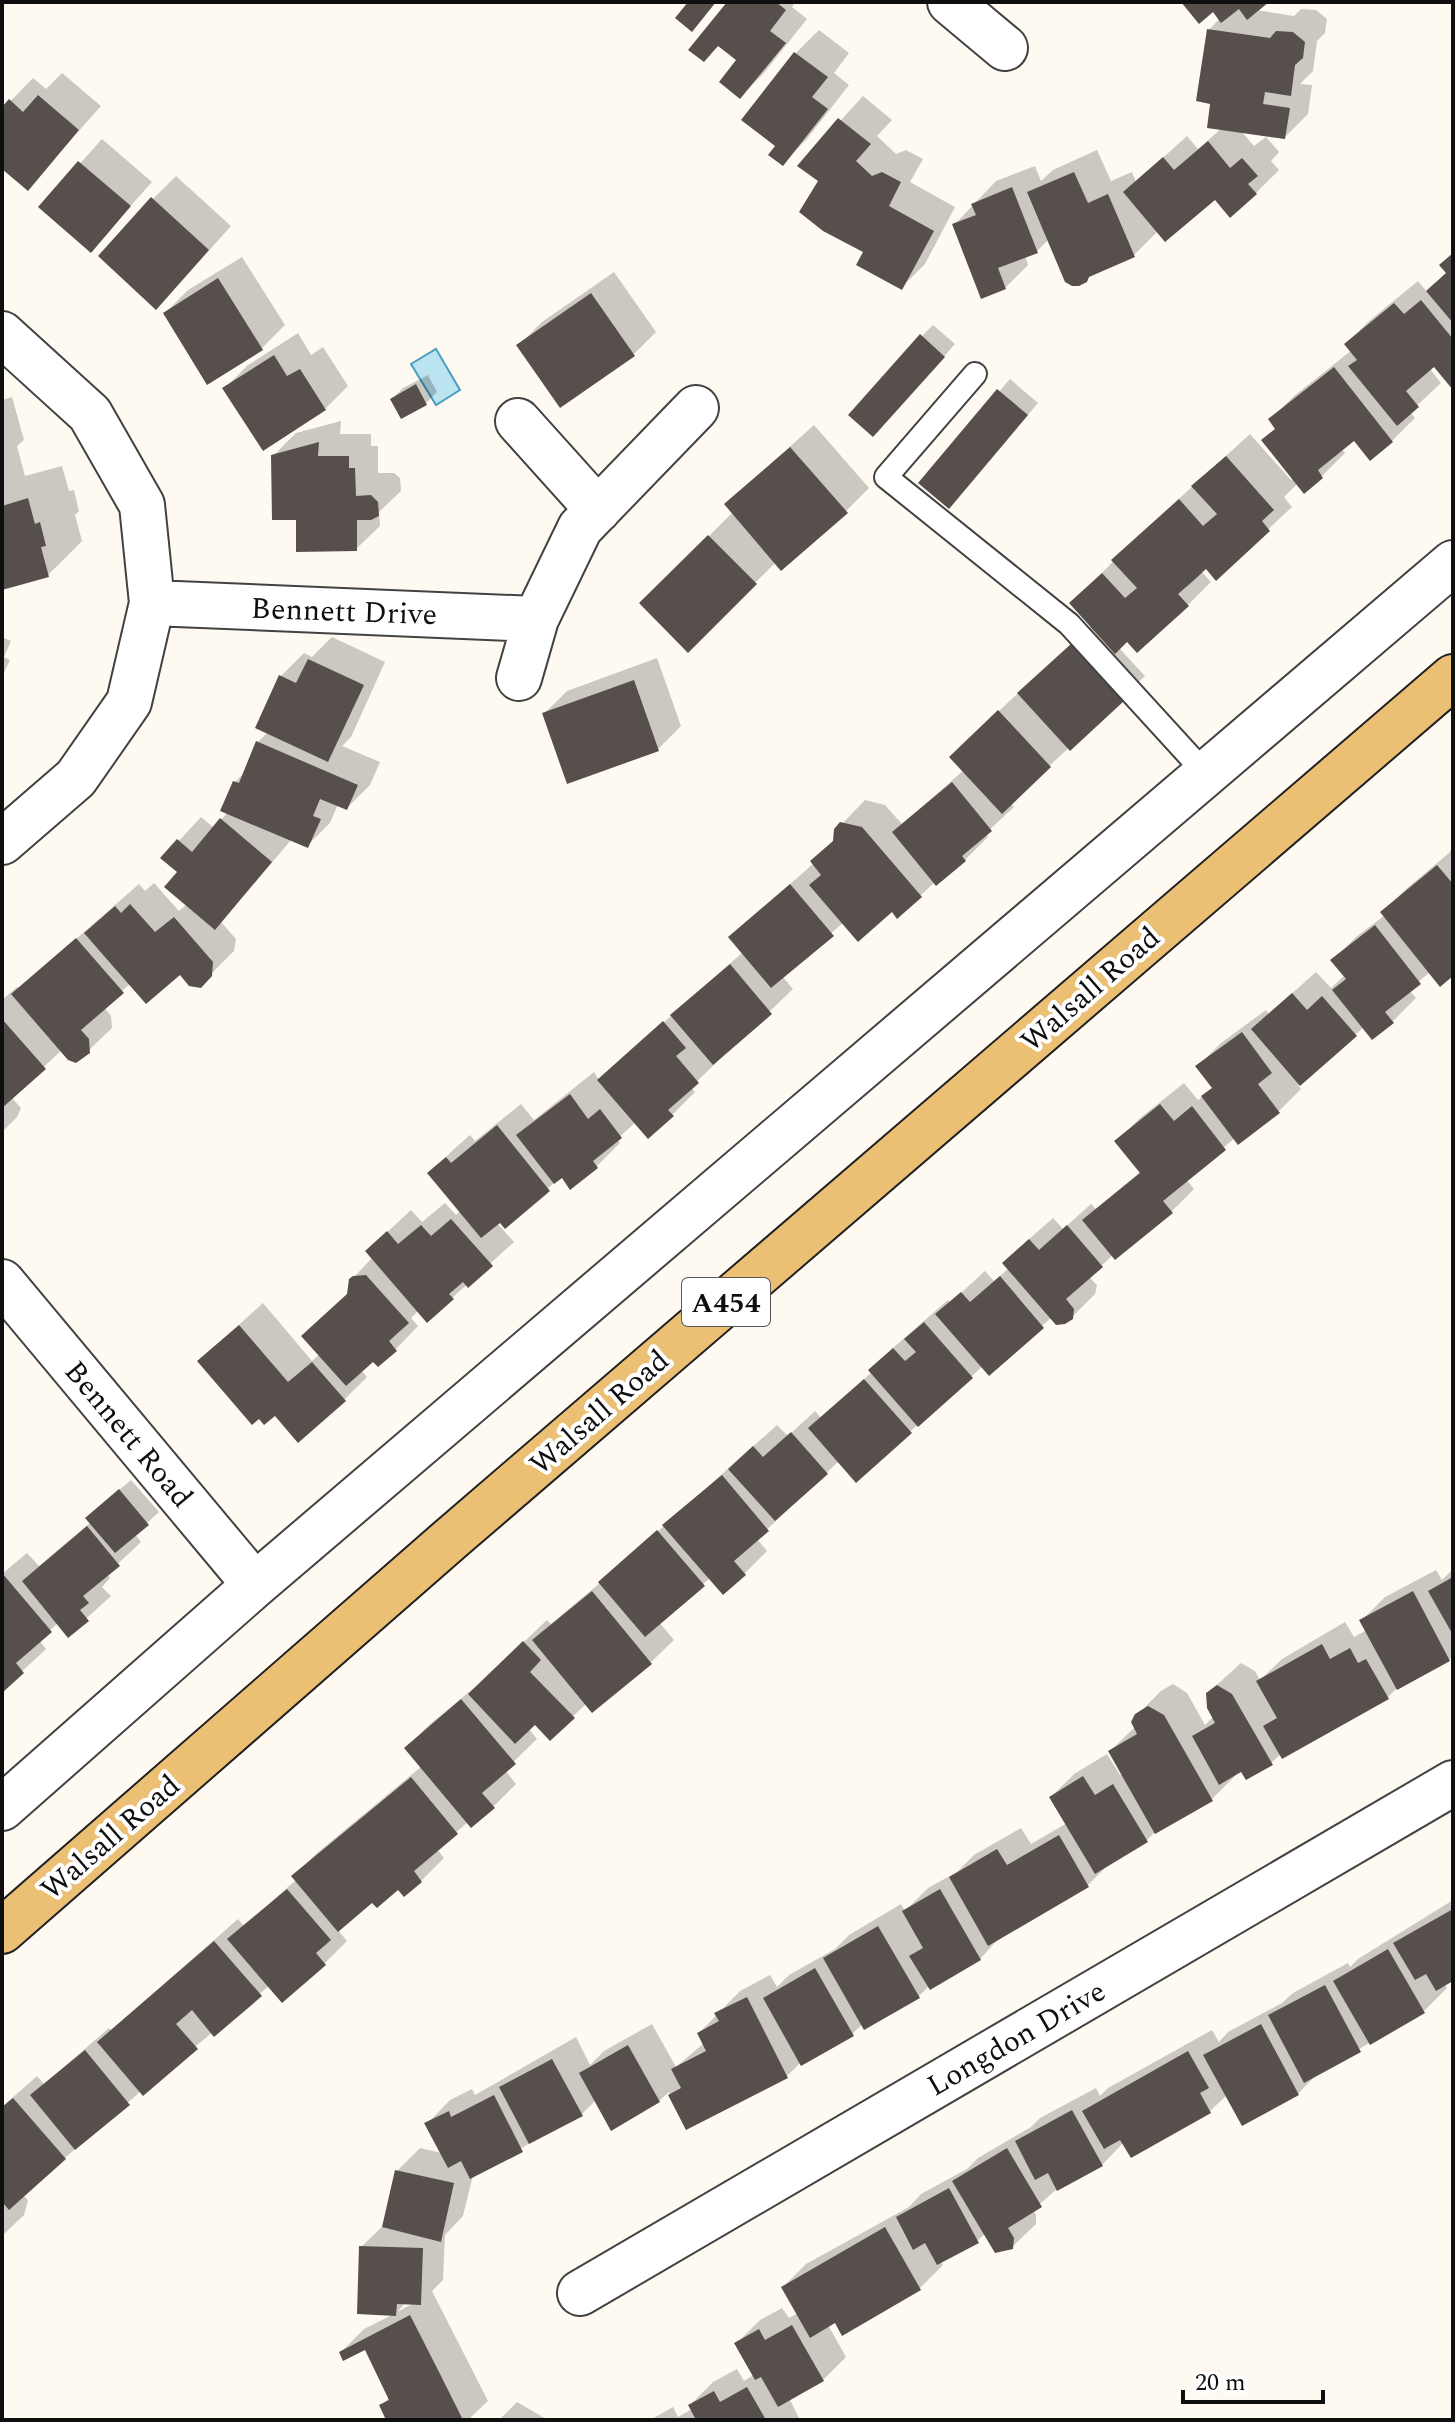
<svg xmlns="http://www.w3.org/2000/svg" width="1455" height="2422" viewBox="0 0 1455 2422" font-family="Spectral,serif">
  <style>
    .water { fill: #bce3f0; stroke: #4a9fc0; stroke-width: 2 }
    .shadow { fill: #0003; fill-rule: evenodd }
    .building { fill: #574f4c }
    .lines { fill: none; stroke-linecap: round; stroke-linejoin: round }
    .lane-casing { stroke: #424242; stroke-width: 26 }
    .street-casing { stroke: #424242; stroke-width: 48 }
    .primary-casing { stroke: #202020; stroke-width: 48 }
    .lane { stroke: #fff; stroke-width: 22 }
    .street { stroke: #fff; stroke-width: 44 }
    .primary { stroke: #ebc075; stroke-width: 44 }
    .labels { text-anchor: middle; stroke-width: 8; stroke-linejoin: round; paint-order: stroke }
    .shield { fill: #fff; stroke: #575757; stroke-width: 2 }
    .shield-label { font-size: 28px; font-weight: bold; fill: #0f0f0f }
    .street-label { font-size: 30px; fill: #0f0f0f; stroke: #fff }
  </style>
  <rect width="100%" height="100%" fill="#fefaf2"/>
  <path class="water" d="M436 349 460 390 436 405 411 364Z"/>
  <path class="shadow" d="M730 2H795L792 7 807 19 763 74 740 97 739 60 720 44 704 60Z
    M1184 2H1266L1256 10 1294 16 1301 9 1316 10 1327 19 1325 33 1317 41 1313 71 1300 84 1312 85 1308 114 1285 137 1241 131 1254 146 1266 137 1279 152 1271 161 1279 170 1256 193 1216 197 1158 231 1134 255 1094 272 1049 239 1037 251 1025 255 1028 265 1005 288 955 224 996 181 1035 166 1041 181 1053 170 1097 150 1111 181 1132 172 1136 182 1187 136 1198 149 1222 128 1213 102 1209 30 1220 18 1213 9Z
    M819 30 849 53 834 73 849 85 806 140 783 163 777 146 744 119 796 53Z
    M62 73 101 106 28 188 2 166V110L33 78 46 89Z
    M863 96 892 120 877 136 896 154 906 150 923 159 910 182 955 207 925 264 902 287 865 251 821 181 800 165Z
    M102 139 152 182 91 250 41 207Z
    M176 176 231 226 179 284 153 199Z
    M1453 254V387L1435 365 1430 369 1441 383 1410 412 1415 418 1392 441 1354 439 1342 449 1345 453 1322 476 1304 491 1298 483 1284 497 1292 507 1216 578 1206 567 1201 571 1211 582 1188 605 1127 640 1119 648 1145 676 1010 803 1014 807 985 834 988 837 965 860 935 882 898 916 893 910 844 922 782 976 793 989 691 1087 695 1092 672 1115 636 1122 617 1139 620 1143 597 1166 570 1187 562 1176 505 1226 501 1220 497 1223 514 1242 452 1298 419 1310 411 1318 418 1326 396 1349 373 1359 361 1370 367 1377 344 1400 275 1414 199 1361 263 1303 312 1361 320 1354 349 1293 351 1280 373 1257 367 1251 411 1210 422 1222 445 1203 456 1215 461 1210 430 1173 453 1150 470 1135 475 1141 521 1104 534 1120 594 1072 599 1080 743 952 731 937 814 863 835 839 836 830 865 800 885 805 902 824 964 770 974 734 1092 625 1095 580 1137 537 1250 434 1291 480 1294 478 1277 427 1271 419 1294 396 1352 350 1346 344 1369 321 1418 281 1427 292 1448 272Z
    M242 257 285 325 262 348 208 382 165 313 188 290Z
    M614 272 656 332 633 355 519 345 542 322Z
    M933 325 955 344 884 424 922 336Z
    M298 333 311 355 323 347 348 386 325 409 263 449 225 388 248 365Z
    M428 375 437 392 426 403 392 399 403 388Z
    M1010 379 1038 403 960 495 920 483Z
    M12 397 24 440 17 446 25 476 62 466 69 491 74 490 79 511 75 515 82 541 48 575 2 588V400Z
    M341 421 340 434H371V446H378V473H394L400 478 401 491 379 512 380 526 356 549 298 518 273 456 296 433Z
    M814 425 869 488 846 511 776 562 688 650 642 603 733 512 726 504Z
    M2 637 11 641 4 657 10 660 2 677Z
    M332 637 385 662 351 737 342 746 380 762 370 785 347 808 338 804 330 823 307 846 292 839 221 922 236 939 234 951 200 985 180 972 131 983 104 1007 111 1016 112 1028 88 1051 62 1050 11 1097 21 1108 17 1117 2 1132V1000L17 987 19 989 139 884 145 891 154 883 179 911 187 904 180 872 163 858 201 817 214 828 228 812 235 782 246 771 258 742 268 732 281 676 304 653 312 657Z
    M657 658 681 726 658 749 568 782 544 714 567 691Z
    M1453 847V974L1431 971 1409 990 1416 998 1393 1021 1372 1038 1364 1027 1298 1085 1301 1089 1278 1112 1235 1138 1186 1179 1194 1189 1171 1212 1113 1255 1089 1277 1097 1285 1095 1294 1072 1317H1052L989 1373 983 1366 856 1480 839 1461 757 1539 767 1551 744 1574 710 1578 659 1622 674 1640 651 1662 587 1703 550 1738 535 1722 528 1728 537 1739 505 1770 516 1784 493 1807 468 1822 437 1849 444 1858 421 1881 399 1887 372 1900 338 1930 347 1941 324 1964 269 1986 141 2091 23 2195 28 2200 24 2215 2 2236V2107L37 2076 44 2084 109 2028 111 2030 238 1919 244 1926 297 1879 294 1876 317 1853 422 1766 406 1748 429 1725 486 1678 547 1620 551 1624 601 1582 777 1425 788 1436 815 1411 821 1418 872 1372 894 1347 948 1300 950 1303 985 1271 994 1281 1009 1268 1028 1240 1053 1218 1063 1229 1091 1204 1096 1209 1141 1171 1117 1141 1140 1118 1184 1083 1198 1100 1213 1087 1198 1066 1221 1043 1266 1010 1269 1014 1316 972 1331 988 1345 975 1333 960 1356 937 1385 915 1383 912 1406 889 1449 853Z
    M131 1480 159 1512 135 1534 141 1542 107 1574 110 1578 102 1587 111 1596 68 1635 58 1623 39 1640 46 1649 2 1690V1574L27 1553 39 1566 91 1522 99 1507Z
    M1453 1569V1656L1449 1660 1398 1687 1388 1697 1281 1754 1271 1763 1242 1769 1233 1774 1235 1776 1212 1799 1156 1831 1147 1840 1111 1862 1088 1885 1002 1935 980 1959 929 1986 918 1997 863 2024 852 2034 801 2062 787 2076 687 2127 669 2092 659 2101 596 2100 582 2114 473 2175 463 2216 445 2235 443 2280 432 2291 488 2401 471 2417 472 2420H388L381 2406 390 2397 365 2347 341 2352 364 2329 394 2314 361 2247 385 2224 397 2171 420 2148 442 2153 427 2124 450 2100 472 2089 475 2095 576 2037 590 2065 604 2051 652 2024 676 2067 704 2043 699 2033 740 1991 770 1975 777 1987 789 1975 835 1949 849 1935 901 1904 905 1911 928 1888 957 1872 974 1855 1021 1828 1031 1844 1067 1823 1051 1797 1074 1774 1107 1754 1120 1775 1123 1773 1110 1751 1135 1727 1137 1715 1161 1691 1173 1684 1187 1693 1205 1725 1214 1716 1208 1693 1241 1663 1255 1671 1260 1680 1282 1659 1345 1622 1354 1637 1367 1630 1362 1620 1385 1597 1436 1570 1442 1580ZM406 2302H416L399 2311H398Z
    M1453 1900V1979L1444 1984 1447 1988 1424 2011 1318 2073 1298 2094 1227 2095 1210 2111 1132 2156 1124 2142 1102 2165 1058 2188 1033 2210 1036 2215V2224L1012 2247 986 2233 977 2241 941 2261 943 2265 920 2288 828 2325 846 2357 823 2380 789 2398 800 2420H650L673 2407 678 2417 692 2409 690 2405 713 2382 737 2369 744 2381 755 2374 737 2343 760 2320 782 2308 789 2318 798 2313 783 2287 806 2264 909 2207 921 2194 967 2169 978 2158 1031 2127 1040 2118 1096 2088 1100 2096 1108 2088 1212 2030 1219 2042 1228 2032 1282 2003 1293 1993 1348 1963 1350 1967 1358 1959Z
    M517 2402 548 2420H499Z"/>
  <path class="building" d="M688 2H716L692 32 675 18Z
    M727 2H776L786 10 770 31 786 43 740 99 719 82 736 60 718 46 704 62 688 50Z
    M1181 2H1269L1247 20 1239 9 1221 23 1213 12 1199 24Z
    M1207 29 1270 38 1276 31 1293 32 1305 42 1303 58 1295 65 1291 96 1265 92 1263 104 1290 108 1285 139 1207 128 1210 104 1196 101Z
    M794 52 828 77 812 97 828 109 783 166 768 155 775 146 741 120Z
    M38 95 79 130 28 191 2 169V107L9 99 23 112Z
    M838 118 871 144 856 161 872 176 882 172 901 182 889 206 934 231 902 290 856 265 863 252 823 231 799 212 818 181 797 166Z
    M1208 141 1230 168 1242 158 1258 176 1248 184 1257 194 1230 218 1215 200 1165 242 1123 192 1163 157 1174 170Z
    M78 161 131 206 91 253 38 207Z
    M1074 172 1088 203 1108 194 1135 257 1089 277 1087 282 1079 286H1072L1065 282 1027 192Z
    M1012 187 1038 253 998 268 1006 289 981 299 952 224 976 215 971 204Z
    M151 197 209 250 156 310 98 256Z
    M1453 253V323L1426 291 1446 273 1439 265Z
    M218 278 263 350 207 385 163 313Z
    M591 293 635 356 560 408 516 345Z
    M1421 300 1453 339V390L1434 367 1406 391 1419 407 1397 426 1348 366 1357 360 1344 344 1394 303 1404 314Z
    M920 334 945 357 873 437 848 415Z
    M274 355 287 376 300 369 326 410 263 451 222 388Z
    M1334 367 1393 442 1370 461 1354 441 1318 470 1323 478 1304 494 1261 440 1275 429 1268 419Z
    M416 384 427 405 401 419 390 399Z
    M997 389 1028 415 949 509 918 483Z
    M319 442 318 456H349V468H355L356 496 371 495 378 502 379 516 371 520H357V551L296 552V520H272L271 455Z
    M790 447 848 513 781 571 724 504Z
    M1226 456 1274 510 1262 521 1270 531 1216 581 1206 569 1193 581 1178 594 1189 606 1137 653 1127 642 1115 654 1069 603 1102 573 1125 598 1137 588 1111 560 1179 499 1203 526 1217 514 1191 486Z
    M28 498 35 524 40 522 46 546 41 547 49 577 2 590V506Z
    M708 535 757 584 688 653 639 603Z
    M1071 644 1124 701 1070 751 1017 693Z
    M308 659 364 685 328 762 255 728 279 675 296 683Z
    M634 680 659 751 567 784 542 713Z
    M998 710 1051 767 1002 814 949 757Z
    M256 741 358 785 347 810 320 799 313 816 321 819 308 848 220 811 233 781 239 783Z
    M952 782 992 831 962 856 966 861 936 886 892 832Z
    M220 818 272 862 215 930 164 887 177 872 160 858 177 839 192 852Z
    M840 822 862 827 922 897 897 919 892 912 858 942 809 885 821 875 810 861 833 841 834 829Z
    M1437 865 1453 884V976L1440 987 1380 912Z
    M790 884 834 936 771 988 728 937Z
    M130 904 155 932 174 917 213 962 212 976 201 988 189 986 180 975 146 1004 84 933 115 906 121 913Z
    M1375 925 1421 984 1385 1012 1394 1023 1372 1040 1332 990 1346 979 1330 960Z
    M76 938 124 993 81 1030 89 1039 90 1053 76 1063 68 1060 11 994Z
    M730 964 772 1014 713 1065 670 1015Z
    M1292 993 1307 1010 1322 996 1357 1036 1300 1086 1251 1029Z
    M2 1019 46 1069 2 1108Z
    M663 1021 686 1048 676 1056 699 1083 668 1110 674 1116 648 1139 597 1080Z
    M1242 1032 1272 1073 1258 1084 1280 1113 1238 1145 1201 1096 1212 1088 1195 1066Z
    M570 1094 588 1119 600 1109 622 1138 593 1161 598 1168 570 1190 562 1178 554 1184 516 1135Z
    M1160 1104 1174 1121 1192 1106 1226 1150 1163 1201 1173 1213 1115 1260 1082 1220 1140 1173 1114 1141Z
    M497 1125 550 1191 505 1229 500 1223 481 1238 427 1173 446 1157 451 1163Z
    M451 1219 493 1266 468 1288 463 1282 449 1294 454 1299 427 1323 365 1251 387 1231 398 1244 421 1225 431 1236Z
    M1067 1225 1103 1267 1066 1299 1074 1309 1073 1319 1065 1324 1056 1325 1002 1263 1029 1239 1039 1250Z
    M366 1275 409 1323 389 1341 397 1351 378 1367 373 1362 346 1386 301 1336 347 1294 349 1279 353 1276Z
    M1000 1276 1044 1328 989 1376 935 1314 961 1292 970 1302Z
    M924 1322 973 1378 918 1427 868 1370 893 1348 905 1361 916 1352 904 1339Z
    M239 1325 288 1382 312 1362 346 1401 298 1443 275 1416 264 1425 259 1419 252 1425 197 1361Z
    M864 1379 912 1433 856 1483 808 1428Z
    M791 1432 828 1474 775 1521 728 1469 753 1446 763 1457Z
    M722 1475 769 1531 734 1561 746 1575 723 1595 662 1525Z
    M119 1489 149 1525 115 1553 85 1518Z
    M87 1526 120 1566 83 1596 89 1603 80 1610 89 1621 68 1638 22 1581Z
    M657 1530 705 1586 645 1637 598 1582Z
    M2 1573 52 1632 16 1663 24 1673 2 1693Z
    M1453 1577V1635L1428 1591Z
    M592 1591 652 1664 592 1713 532 1640Z
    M1413 1591 1450 1661 1397 1690 1359 1620Z
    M523 1641 541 1660 530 1672 575 1718 550 1741 535 1725 515 1744 468 1694Z
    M1322 1644 1330 1659 1350 1648 1358 1663 1366 1659 1389 1699 1282 1759 1263 1726 1277 1718 1256 1681Z
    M1217 1685 1232 1694 1273 1765 1246 1780 1241 1772 1219 1785 1192 1736 1215 1723 1207 1708 1206 1693Z
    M461 1699 516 1764 482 1793 495 1808 471 1828 404 1748Z
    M1148 1706 1164 1715 1213 1801 1155 1834 1108 1751 1137 1734 1131 1722 1135 1714Z
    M1083 1776 1095 1795 1113 1784 1148 1842 1095 1874 1049 1797Z
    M411 1777 458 1834 414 1871 422 1882 404 1897 398 1890 377 1908 372 1903 338 1932 291 1876Z
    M1059 1835 1089 1887 988 1946 949 1877 997 1849 1007 1865Z
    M287 1889 331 1940 316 1953 326 1965 282 2003 227 1939Z
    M940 1889 981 1960 930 1990 909 1956 923 1948 902 1911Z
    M1453 1909V1981L1436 1991 1426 1974 1415 1980 1393 1943Z
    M878 1926 920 1998 864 2030 823 1958Z
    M214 1941 262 1996 214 2037 192 2010 176 2024 198 2049 143 2096 97 2042Z
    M1388 1949 1425 2013 1370 2045 1333 1981Z
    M815 1968 854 2036 801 2066 763 1998Z
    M1325 1985 1361 2052 1304 2083 1268 2015Z
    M747 1997 788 2078 686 2130 668 2095 681 2088 671 2069 706 2051 697 2033 719 2021 714 2013Z
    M1261 2024 1299 2095 1242 2126 1203 2055Z
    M628 2045 660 2102 611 2131 579 2073Z
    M85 2050 130 2105 75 2150 30 2095Z
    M1188 2051 1209 2088 1200 2093 1211 2113 1131 2158 1120 2140 1104 2149 1082 2111Z
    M552 2059 583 2116 529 2144 499 2087Z
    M494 2095 523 2152 470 2179 461 2161 448 2168 424 2123 449 2111 451 2117Z
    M13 2098 66 2159 9 2210 2 2202V2107Z
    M1072 2110 1103 2166 1057 2191 1048 2173 1035 2180 1015 2141Z
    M1007 2148 1042 2207 1008 2228 1014 2238 1013 2249 995 2253 952 2181Z
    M395 2170 454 2183 441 2242 382 2227Z
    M949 2188 979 2243 937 2265 925 2243 913 2250 896 2217Z
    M885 2227 921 2290 842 2336 835 2323 810 2338 781 2287Z
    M359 2246 423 2248 421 2305 397 2304 396 2316 357 2314Z
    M410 2315 440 2374 463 2420H386L379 2405 389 2400 365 2350 343 2361 339 2352Z
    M792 2325 824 2381 778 2407 761 2377 755 2380 734 2343 759 2329 765 2340Z
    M747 2387 766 2420H696L688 2405 714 2391 720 2402Z"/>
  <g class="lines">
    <defs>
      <path id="lane" d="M975 374 886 477 1069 624 1206 774"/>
      <path id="street" d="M950 2 1005 48
        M2 334 90 414 142 505 152 603 129 702 76 778 2 842
        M518 421 598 510
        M152 603 536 619 580 528 696 408
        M519 678 536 619
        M2 1282 255 1585
        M2 1808 255 1585 1453 563
        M580 2293 1453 1783"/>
      <path id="primary" d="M2 1931 454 1536 1453 677"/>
    </defs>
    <use href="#lane" class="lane-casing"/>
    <use href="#street" class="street-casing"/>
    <use href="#primary" class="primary-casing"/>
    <use href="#lane" class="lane"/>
    <use href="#street" class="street"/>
    <use href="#primary" class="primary"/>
  </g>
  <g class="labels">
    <rect class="shield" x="682" y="1278" width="88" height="48" rx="6"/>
    <g class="shield-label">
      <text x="726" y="1312">A454</text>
    </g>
    <g class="street-label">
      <text transform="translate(344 611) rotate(2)" y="10">Bennett Drive</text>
      <text transform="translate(1090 989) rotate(-41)" y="10">Walsall Road</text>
      <text transform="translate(599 1412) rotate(-41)" y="10">Walsall Road</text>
      <text transform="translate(129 1434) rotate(50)" y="10">Bennett Road</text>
      <text transform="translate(110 1837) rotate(-41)" y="10">Walsall Road</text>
      <text transform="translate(1016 2038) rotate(-30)" y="10">Longdon Drive</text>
    </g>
  </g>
  <rect width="1455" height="2422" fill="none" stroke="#0f0f0f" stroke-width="8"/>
  <path d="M1183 2390v12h140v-12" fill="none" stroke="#0f0f0f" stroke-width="4"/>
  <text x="1195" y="2390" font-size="24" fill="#0f0f0f" stroke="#ffffff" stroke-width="6" paint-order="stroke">20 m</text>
</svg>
